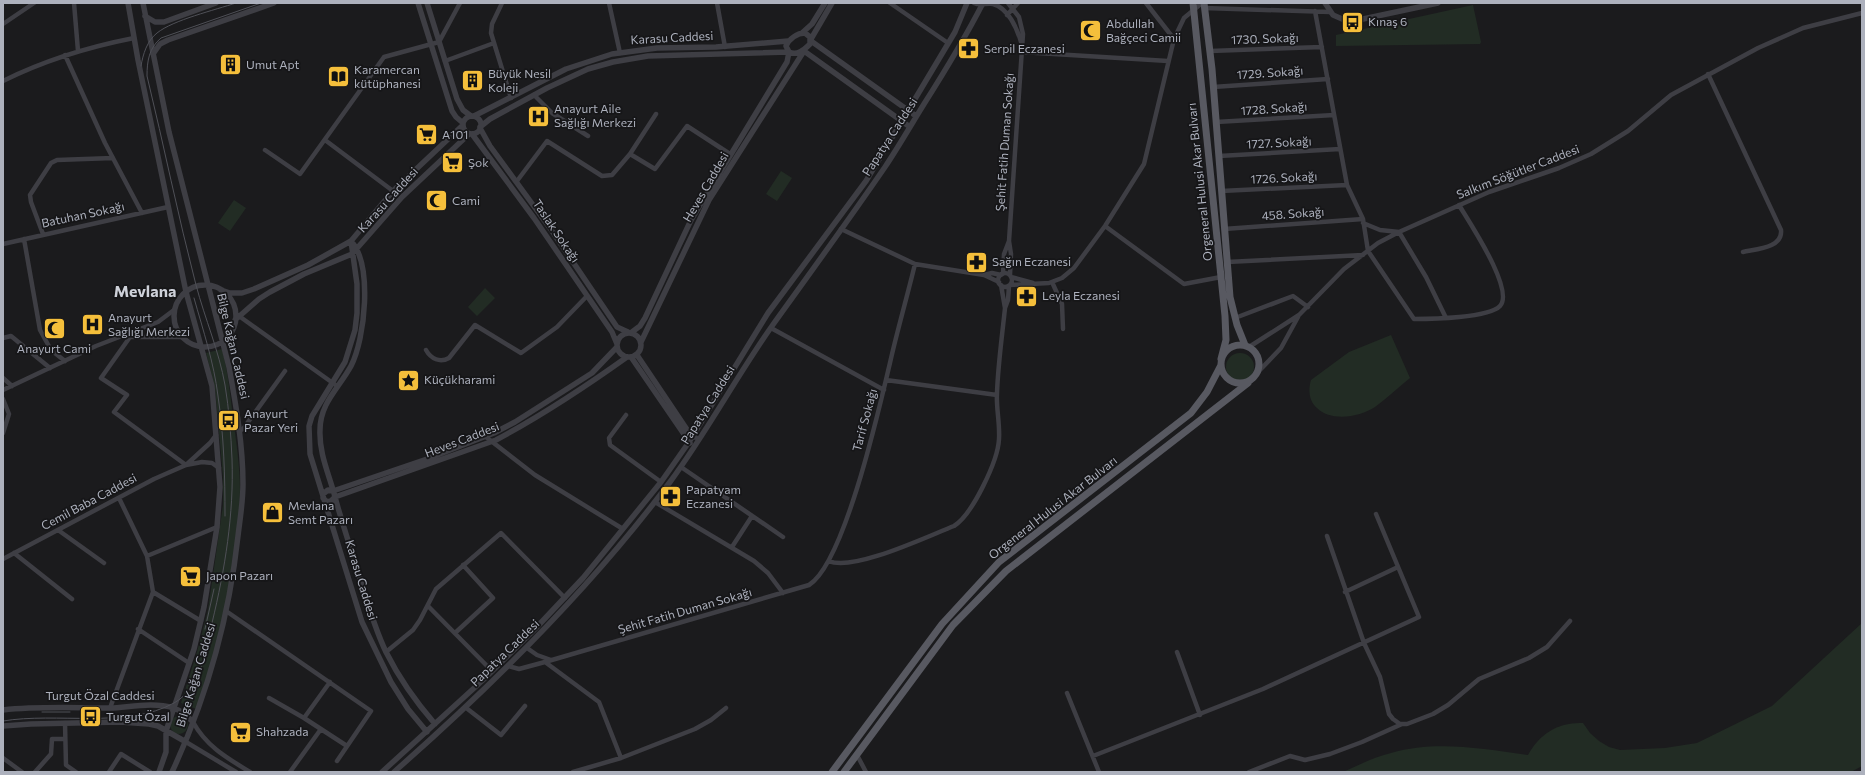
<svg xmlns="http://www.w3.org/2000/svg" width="1865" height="775" viewBox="0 0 1865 775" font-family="Commissioner,sans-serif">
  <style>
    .green { fill: #222c24 }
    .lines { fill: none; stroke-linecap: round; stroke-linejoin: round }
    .minor { stroke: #3e3e44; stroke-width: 4.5 }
    .tertiary { stroke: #3e3e44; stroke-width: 5.5 }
    .primary { stroke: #585961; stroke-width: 7 }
    .tram { stroke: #4f5057; stroke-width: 1 }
    .labels { text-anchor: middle; stroke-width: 3.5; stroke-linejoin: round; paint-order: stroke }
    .poi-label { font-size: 12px; fill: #adb1bd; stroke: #161618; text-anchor: start }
    .street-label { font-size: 12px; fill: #adb1bd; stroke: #161618 }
    .district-label { font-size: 16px; font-weight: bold; fill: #ced1d9; stroke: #161618 }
  </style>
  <rect width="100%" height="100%" fill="#1b1b1d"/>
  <path class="green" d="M1473 5 1481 42 1480 44 1336 46V35Z
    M781 171 792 178 777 201 766 194Z
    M234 200 246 208 230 231 218 223Z
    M485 288 495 298 477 316 468 307Z
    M1391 335 1410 378C1399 387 1387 398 1375 407 1360 417 1331 422 1317 408 1309 401 1308 390 1311 380L1349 352Z
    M222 349C228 371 230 394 233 417 236 441 240 466 240 490 239 565 218 638 199 710L181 703 197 652 208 610 223 505V476L215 388 206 353Z
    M1226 367a14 14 0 1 1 28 0a14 14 0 1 1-28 0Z
    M1862 623V766L1851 772H1343C1359 765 1374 757 1391 753 1437 740 1482 749 1528 755 1540 733 1559 722 1583 723L1590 733 1599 741 1609 747 1620 750 1665 748 1697 743 1772 706Z
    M170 725a9 9 0 1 1 18 0a9 9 0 1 1-18 0Z"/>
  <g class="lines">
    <path class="minor" d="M74 3 78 51
      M502 3 492 24 491 33 511 98
      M609 3 620 53
      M717 3 725 47
      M890 3 948 43
      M974 3C980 6 986 3 993 4 1008 8 1017 28 1021 42
      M1008 3 1019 17 1023 34 1009 241 1011 254 1010 275
      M1146 3 1174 39
      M1204 8 1330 12
      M1315 11 1347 185 1363 219 1368 251 1414 319C1431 319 1489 318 1500 306 1515 290 1469 222 1459 205
      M1007 15 1018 3
      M3 24 34 3
      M1210 51 1322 47
      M1021 52 1168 61
      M65 55 105 143 142 213
      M445 61 494 43
      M1708 74 1781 230C1783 248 1756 249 1743 252
      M3 81C45 60 88 47 134 38
      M1213 87 1328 79
      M534 95 552 113 588 136
      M1216 122 1334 115
      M325 140 393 191
      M265 150 300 174 384 57 439 42 460 3
      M630 154 655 169 687 126 730 154
      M1219 156 1340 149
      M517 181 547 141 602 176 612 175 630 154 656 114
      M1221 191 1347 185
      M1363 223 1380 230 1399 232 1426 277 1446 318
      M1105 226 1184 284 1221 277
      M841 229 915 264 984 275 992 273 1001 275
      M1224 229 1363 219
      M43 234 31 202 30 195 51 163 57 160 113 158
      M24 239 40 330 51 350 65 361
      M3 244 168 207
      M1227 262 1363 255
      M998 280a7 7 0 1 1 14 0a7 7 0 1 1-14 0Z
      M1003 274 1004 254 1009 241
      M984 275 999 282
      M1011 277 1033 283
      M1052 282 1062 304 1063 329
      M1001 285 1005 308
      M1010 285 1049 283 1062 278 1074 268 1105 226 1144 164 1174 39 1184 18 1202 3
      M239 316 337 386
      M1235 318 1293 296 1308 307
      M771 328 884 390
      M128 337H181
      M130 337 101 378 127 395 114 412 186 465
      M3 338 11 336 50 368
      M1249 347 1299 315 1344 269 1378 243 1399 232 1489 192 1559 168 1591 154 1628 131 1671 95 1758 48 1803 28 1862 13
      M426 350C431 359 440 363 449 358L475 325 521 353 557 327 587 296
      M1259 371 1281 348 1298 317
      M3 378 12 386
      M886 380 997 395
      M3 390 96 346 158 322 174 310
      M3 399 9 414 3 433
      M626 415 609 438 610 445 661 482
      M239 431 243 429 285 371
      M486 437 535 475 623 529
      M186 465 210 443 216 435
      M681 467 783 537
      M655 502 754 561 768 573 783 593
      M58 530 104 563
      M1327 536 1364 643 1380 677 1389 714 1393 719 1400 724H1407L1433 714 1448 705 1479 679 1529 658 1547 647 1570 621
      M732 547 752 516
      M14 553 72 599
      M147 556 217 527
      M3 559 154 479 186 465 202 462 212 463 219 468
      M829 561C853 572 928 536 954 526 972 515 998 461 999 439 1000 423 996 408 997 393 998 365 1002 337 1005 308L1008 300 1009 286
      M153 592 201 621
      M1345 592 1398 567
      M428 606 492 671
      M226 611 371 711 337 761
      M138 629 189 663
      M455 633 493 598 463 565
      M527 648 537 655 551 660
      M386 652 413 630 420 620 436 589 501 533 565 598
      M1177 652 1200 715
      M545 662 599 702 621 758
      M508 666 519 669 545 662 809 585C846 562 882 396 893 350 900 321 908 293 915 264
      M1067 693 1099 772
      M269 698 304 718 330 682
      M465 707 501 735 525 706
      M110 708 153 592 147 556 119 498
      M304 718 347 746
      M193 722C206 746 227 758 250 772
      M65 723 66 765 76 772
      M186 742 236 772
      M857 755 866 772
      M1093 756 1263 689 1419 617 1376 514
      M3 758 22 772
      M35 772 51 754 52 739H65
      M109 772 121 754 150 772
      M290 772 321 729
      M573 772 621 758 695 729 711 720 726 708
      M1249 772 1290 756 1305 760 1330 754 1362 742 1402 724"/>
    <path class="tertiary" d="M128 3 138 60 186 292 212 386 220 487 217 527 204 607 194 649 166 731V752L159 772
      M143 3 169 132 229 367C236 405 243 445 243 484 243 502 240 519 238 536 229 618 207 697 172 772
      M418 3 452 111 456 117 463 123
      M427 3 457 99 463 110 471 116
      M1325 3 1333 15 1349 22 1438 3
      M145 16 155 22H164L216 3
      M802 33 812 24 825 3
      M805 33 810 37V44C804 50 797 56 789 52L786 46C789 39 797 33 805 33Z
      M811 39 832 3
      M811 41 916 116
      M153 54 160 44 168 40 274 3
      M474 116 566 69 612 54 657 48 716 47 788 41
      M463 125a9 9 0 1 1 18 0a9 9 0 1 1-18 0Z
      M480 127 490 119 547 88 588 69 613 62 648 56 789 52 787 62 691 220 645 318 640 326 632 332
      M480 128 490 146 552 231 617 327 628 332
      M472 134 534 218 612 332 617 344
      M351 241 357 284V313L355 330 345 362 312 416 309 426 310 454 362 622 391 682 408 709 427 732
      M351 241C373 265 365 339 351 366 339 388 320 403 320 430 319 454 329 474 335 497 342 523 351 549 359 575 367 601 374 627 386 652 399 678 416 702 435 724
      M174 316a31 31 0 1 1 62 0a31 31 0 1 1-62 0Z
      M221 290 230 293H242L254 289 308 265 351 241 393 191 463 125
      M235 320 259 299 270 292 304 274 352 254 402 197 469 134
      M617 345a12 12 0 1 1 24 0a12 12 0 1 1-24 0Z
      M641 342 709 200 804 51 910 127
      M617 347 592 373 515 422 494 433 427 459 333 491 328 490 323 494V498L327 502 331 501 335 497 496 440C541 416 585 387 627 357
      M637 355 692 437H695
      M631 357 690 443
      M3 710C39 706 74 708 110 708 131 707 153 702 174 708 182 711 187 716 193 722
      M3 726 31 724 120 722 149 724 158 726 186 742
      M382 772 484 679 535 629 583 578 661 482 689 442 768 313 866 181 955 32 967 3
      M394 772C494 684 590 589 670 482 707 432 736 377 772 326 810 273 848 221 885 167 899 146 911 125 924 104 945 71 965 38 983 3"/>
    <path class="primary" d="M1193 3 1225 316 1226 340 1221 359
      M1204 3 1212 69 1230 297 1237 325 1245 345
      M1221 364a19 19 0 1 1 38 0a19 19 0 1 1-38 0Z
      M832 772 942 624 999 562 1191 413 1207 392 1221 365
      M844 772 953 625 1006 571 1248 383"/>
    <path class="tram" d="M141 66C143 54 147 41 157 33 173 20 215 10 236 3
      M194 298C203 330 214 363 218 396 224 436 225 476 225 516
      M205 629 214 589
      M42 712H70
      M3 721C56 712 127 729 174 703 201 688 206 650 212 623 225 569 234 514 232 459 231 435 229 409 225 385 219 351 205 319 196 285 178 216 164 146 147 76 147 61 149 48 161 38L261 3"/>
  </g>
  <defs>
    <symbol id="bus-square" viewBox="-11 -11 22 22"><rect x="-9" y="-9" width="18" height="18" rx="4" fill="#f5bf3b" stroke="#161618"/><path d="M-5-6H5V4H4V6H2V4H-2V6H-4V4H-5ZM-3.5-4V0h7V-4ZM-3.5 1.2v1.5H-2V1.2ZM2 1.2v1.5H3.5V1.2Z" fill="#111"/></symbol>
    <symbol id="mosque-square" viewBox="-11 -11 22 22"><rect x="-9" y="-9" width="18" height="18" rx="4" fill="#f5bf3b" stroke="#161618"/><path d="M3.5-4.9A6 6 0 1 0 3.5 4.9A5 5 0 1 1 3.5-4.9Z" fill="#111"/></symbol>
    <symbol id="pharmacy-square" viewBox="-11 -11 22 22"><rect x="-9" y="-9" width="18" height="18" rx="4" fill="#f5bf3b" stroke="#161618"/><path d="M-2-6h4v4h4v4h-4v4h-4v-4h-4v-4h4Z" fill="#111"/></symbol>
    <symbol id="building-square" viewBox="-11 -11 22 22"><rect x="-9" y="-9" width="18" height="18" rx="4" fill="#f5bf3b" stroke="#161618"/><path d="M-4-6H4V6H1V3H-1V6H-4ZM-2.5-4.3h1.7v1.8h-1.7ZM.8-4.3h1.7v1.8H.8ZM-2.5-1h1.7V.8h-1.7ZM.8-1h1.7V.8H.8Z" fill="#111"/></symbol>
    <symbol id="library-square" viewBox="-11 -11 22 22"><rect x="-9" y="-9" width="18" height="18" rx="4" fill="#f5bf3b" stroke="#161618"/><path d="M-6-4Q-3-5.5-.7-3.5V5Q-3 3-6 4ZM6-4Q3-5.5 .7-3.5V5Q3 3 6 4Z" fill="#111"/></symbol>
    <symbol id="hospital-square" viewBox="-11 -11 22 22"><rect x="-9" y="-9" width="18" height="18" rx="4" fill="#f5bf3b" stroke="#161618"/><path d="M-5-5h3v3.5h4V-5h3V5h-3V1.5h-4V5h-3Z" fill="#111"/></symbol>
    <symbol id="supermarket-square" viewBox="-11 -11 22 22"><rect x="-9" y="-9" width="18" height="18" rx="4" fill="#f5bf3b" stroke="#161618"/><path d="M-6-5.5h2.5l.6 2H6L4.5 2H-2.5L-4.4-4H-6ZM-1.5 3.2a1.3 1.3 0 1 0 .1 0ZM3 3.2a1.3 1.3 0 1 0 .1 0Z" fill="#111"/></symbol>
    <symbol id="sight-square" viewBox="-11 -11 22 22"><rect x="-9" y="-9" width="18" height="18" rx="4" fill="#f5bf3b" stroke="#161618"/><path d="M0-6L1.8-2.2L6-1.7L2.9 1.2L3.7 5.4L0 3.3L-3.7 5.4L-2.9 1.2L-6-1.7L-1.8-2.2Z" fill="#111"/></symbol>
    <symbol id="shop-square" viewBox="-11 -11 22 22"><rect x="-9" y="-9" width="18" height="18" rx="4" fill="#f5bf3b" stroke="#161618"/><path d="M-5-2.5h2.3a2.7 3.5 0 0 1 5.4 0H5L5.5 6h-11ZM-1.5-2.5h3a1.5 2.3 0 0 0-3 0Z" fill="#111"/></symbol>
  </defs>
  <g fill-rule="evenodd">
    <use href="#bus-square" x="1340" y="10" width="25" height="25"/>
    <use href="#mosque-square" x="1078" y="18" width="25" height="25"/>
    <use href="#pharmacy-square" x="956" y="36" width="25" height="25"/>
    <use href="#building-square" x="218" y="52" width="25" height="25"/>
    <use href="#library-square" x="326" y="64" width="25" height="25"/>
    <use href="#building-square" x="460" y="68" width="25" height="25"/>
    <use href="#hospital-square" x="526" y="104" width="25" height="25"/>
    <use href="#supermarket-square" x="414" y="122" width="25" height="25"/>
    <use href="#supermarket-square" x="440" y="150" width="25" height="25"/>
    <use href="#mosque-square" x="424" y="188" width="25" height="25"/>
    <use href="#pharmacy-square" x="964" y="250" width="25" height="25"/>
    <use href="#pharmacy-square" x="1014" y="284" width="25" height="25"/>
    <use href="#hospital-square" x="80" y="312" width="25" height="25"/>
    <use href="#mosque-square" x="42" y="316" width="25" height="25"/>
    <use href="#sight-square" x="396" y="368" width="25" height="25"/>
    <use href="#bus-square" x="216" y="408" width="25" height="25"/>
    <use href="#pharmacy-square" x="658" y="484" width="25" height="25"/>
    <use href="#shop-square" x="260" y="500" width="25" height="25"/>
    <use href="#supermarket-square" x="178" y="564" width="25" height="25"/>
    <use href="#bus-square" x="78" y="704" width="25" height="25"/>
    <use href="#supermarket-square" x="228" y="720" width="25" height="25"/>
  </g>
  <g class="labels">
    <g class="poi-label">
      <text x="1368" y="26">Kınaş 6</text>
      <text x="1106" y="28">Abdullah<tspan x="1106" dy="14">Bağçeci Camii</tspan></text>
      <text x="984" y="53">Serpil Eczanesi</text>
      <text x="246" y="69">Umut Apt</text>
      <text x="354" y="74">Karamercan<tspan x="354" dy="14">kütüphanesi</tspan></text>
      <text x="488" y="78">Büyük Nesil<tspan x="488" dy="14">Koleji</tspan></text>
      <text x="554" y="113">Anayurt Aile<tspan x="554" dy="14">Sağlığı Merkezi</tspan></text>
      <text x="442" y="139">A101</text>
      <text x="468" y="167">Şok</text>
      <text x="452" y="205">Cami</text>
      <text x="992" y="266">Sağın Eczanesi</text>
      <text x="1042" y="300">Leyla Eczanesi</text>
      <text x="108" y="322">Anayurt<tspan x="108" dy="14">Sağlığı Merkezi</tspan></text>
      <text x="54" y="353" text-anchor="middle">Anayurt Cami</text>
      <text x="424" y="384">Küçükharami</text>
      <text x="244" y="418">Anayurt<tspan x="244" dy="14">Pazar Yeri</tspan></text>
      <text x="686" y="494">Papatyam<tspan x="686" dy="14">Eczanesi</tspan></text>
      <text x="288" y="510">Mevlana<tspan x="288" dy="14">Semt Pazarı</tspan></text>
      <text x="206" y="580">Japon Pazarı</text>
      <text x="106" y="721">Turgut Özal</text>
      <text x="256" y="736">Shahzada</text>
    </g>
    <g class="street-label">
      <text transform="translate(672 38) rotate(-3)" y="4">Karasu Caddesi</text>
      <text transform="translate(1265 39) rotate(-2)" y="4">1730. Sokağı</text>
      <text transform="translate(1270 73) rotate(-4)" y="4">1729. Sokağı</text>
      <text transform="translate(1274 109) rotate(-4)" y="4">1728. Sokağı</text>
      <text transform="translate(890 137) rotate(-57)" y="4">Papatya Caddesi</text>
      <text transform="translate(1005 142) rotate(-86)" y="4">Şehit Fatih Duman Sokağı</text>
      <text transform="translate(1279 143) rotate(-3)" y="4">1727. Sokağı</text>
      <text transform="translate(1518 172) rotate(-21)" y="4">Salkım Söğütler Caddesi</text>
      <text transform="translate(1284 178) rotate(-3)" y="4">1726. Sokağı</text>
      <text transform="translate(1200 182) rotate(-96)" y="4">Orgeneral Hulusi Akar Bulvarı</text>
      <text transform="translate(706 187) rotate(-60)" y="4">Heves Caddesi</text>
      <text transform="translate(388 200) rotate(-48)" y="4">Karasu Caddesi</text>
      <text transform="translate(1293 214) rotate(-4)" y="4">458. Sokağı</text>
      <text transform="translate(83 215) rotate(-12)" y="4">Batuhan Sokağı</text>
      <text transform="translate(556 231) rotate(56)" y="4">Taslak Sokağı</text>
      <text transform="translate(233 346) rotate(77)" y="4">Bilge Kağan Caddesi</text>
      <text transform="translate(708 405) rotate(-58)" y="4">Papatya Caddesi</text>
      <text transform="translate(865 420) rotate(-75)" y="4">Tarif Sokağı</text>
      <text transform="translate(462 440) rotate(-21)" y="4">Heves Caddesi</text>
      <text transform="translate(89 502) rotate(-28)" y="4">Cemil Baba Caddesi</text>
      <text transform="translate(1053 508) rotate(-38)" y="4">Orgeneral Hulusi Akar Bulvarı</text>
      <text transform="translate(361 580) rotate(73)" y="4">Karasu Caddesi</text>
      <text transform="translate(685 611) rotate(-16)" y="4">Şehit Fatih Duman Sokağı</text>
      <text transform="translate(505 653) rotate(-44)" y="4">Papatya Caddesi</text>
      <text transform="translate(196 675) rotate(-73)" y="4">Bilge Kağan Caddesi</text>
      <text x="100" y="700">Turgut Özal Caddesi</text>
    </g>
    <g class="district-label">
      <text x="145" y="297">Mevlana</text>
    </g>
  </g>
  <rect width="1865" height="775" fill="none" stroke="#adb1bd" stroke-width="8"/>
</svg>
